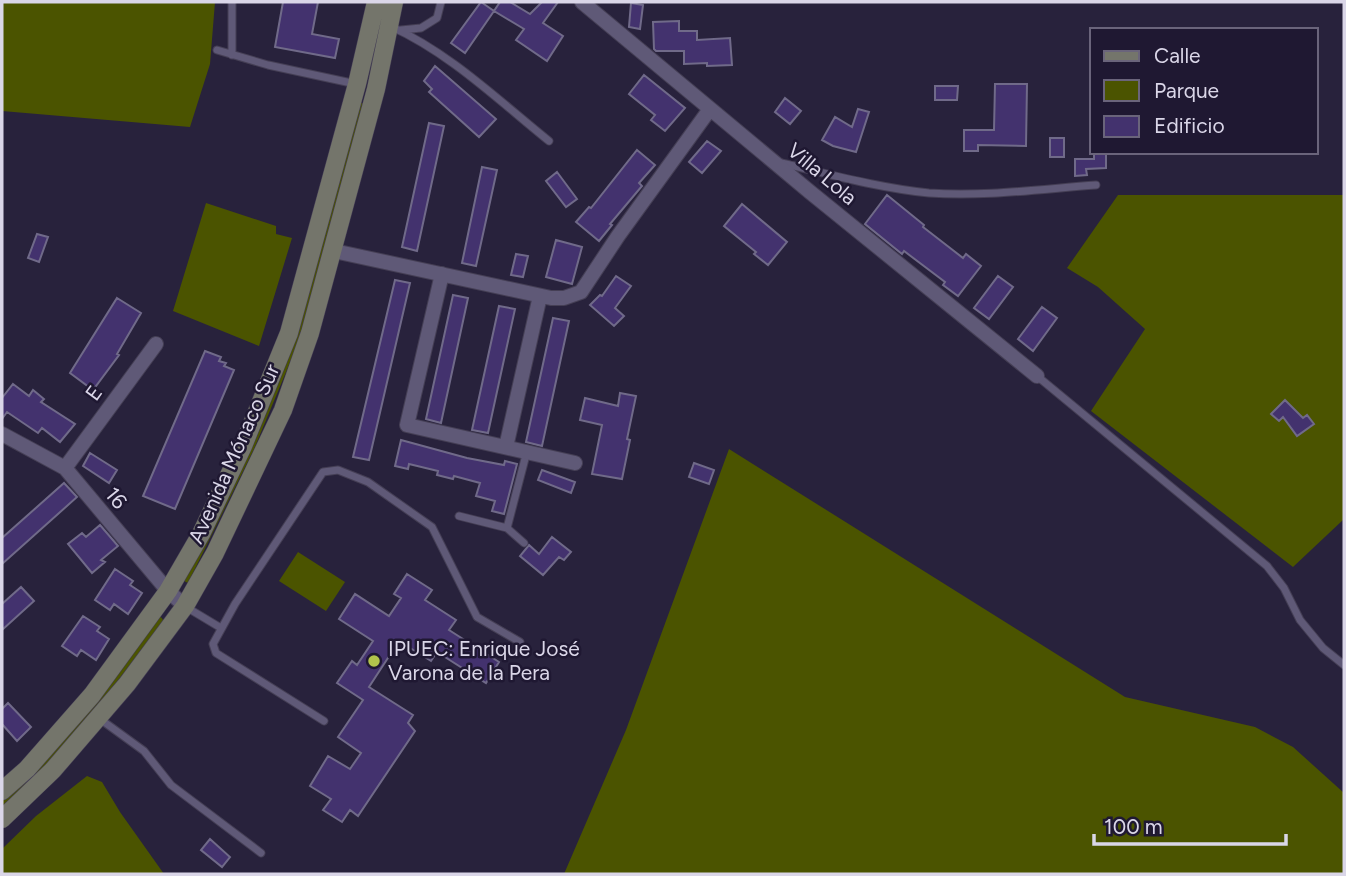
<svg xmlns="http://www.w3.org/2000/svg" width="1346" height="876" viewBox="0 0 1346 876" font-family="Figtree,sans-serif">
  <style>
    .green { fill: #4b5400 }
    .building { fill: #43326e; stroke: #706a89; stroke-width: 2 }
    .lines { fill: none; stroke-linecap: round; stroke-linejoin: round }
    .service-casing { stroke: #453f55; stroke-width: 9 }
    .minor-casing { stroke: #453f55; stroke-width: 16 }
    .secondary-casing { stroke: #453f55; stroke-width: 19 }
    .service { stroke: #5f5977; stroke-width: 7 }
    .minor { stroke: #5f5977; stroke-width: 14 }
    .secondary { stroke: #74756b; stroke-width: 18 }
    .poi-dot { fill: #b2c34c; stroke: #1f1832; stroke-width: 2.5 }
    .labels { text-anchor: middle; stroke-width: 5; stroke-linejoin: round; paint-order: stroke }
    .street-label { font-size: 21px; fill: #dad6e8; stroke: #1f1832 }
    .poi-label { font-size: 21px; fill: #dad6e8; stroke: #1f1832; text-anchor: start }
  </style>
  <rect width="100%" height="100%" fill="#28223c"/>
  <path class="green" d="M2 2H215L210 64 190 127 2 111Z
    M361 103H365L301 336 254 449 188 583 184 581 297 333Z
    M1118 195H1344V519L1293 567 1091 411 1145 329 1098 287 1067 268Z
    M206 203 276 226V234L292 238 259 346 173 311Z
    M729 449 1125 697 1255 727 1293 747 1344 793V874H564L626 730Z
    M298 552 345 582 326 611 279 581Z
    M160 616 164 621C113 686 65 754 2 809V800L33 772Z
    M87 776 102 782 120 812 164 874H2V849L36 816Z"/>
  <path class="building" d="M283 2H318L312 34 339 39 335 58 275 47Z
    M481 2 494 11 465 53 451 43Z
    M500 2H510L530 14 542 2H558L543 23 563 36 547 61 516 40 524 29 494 11Z
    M631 3 643 5 640 29 629 27Z
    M679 21V31H697V40L730 38 732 65 707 66V63L684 64V51H656L654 49 653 22Z
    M435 66 496 119 479 137 429 92 432 89 424 81Z
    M644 75 685 108 665 131 651 120 655 115 629 94Z
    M995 84H1027L1026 146 978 145V151H964V130H994Z
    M935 86H958L957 100H935Z
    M785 98 801 111 790 124 775 112Z
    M858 109 869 112 856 152 833 146 822 140 835 117 852 127Z
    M429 123 444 126 417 251 402 247Z
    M1050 138H1064V157H1050Z
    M707 141 721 151 702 173 689 162Z
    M637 150 655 165 639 183 642 186 610 224 612 225 599 241 576 222 589 207 591 208Z
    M1094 152H1106V168L1086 169 1087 175 1075 176V159H1094Z
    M482 167 497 170 476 266 462 263Z
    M557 172 577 199 566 207 546 181Z
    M887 195 924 225 923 227 963 258 966 254 981 266 958 296 943 285 945 282 904 251 902 254 865 224Z
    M742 204 787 242 768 265 754 254 756 252 724 226Z
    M37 234 48 237 39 262 28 258Z
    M556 240 582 247 572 284 546 277Z
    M516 254 528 256 523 277 511 275Z
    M616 276 631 286 615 308 624 316 614 326 590 305 600 295 602 296Z
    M998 276 1013 287 989 319 974 308Z
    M395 280 410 283 369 460 353 457Z
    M453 295 468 298 441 423 426 419Z
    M117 298 141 313 117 354 119 355 93 390 70 373Z
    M499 306 515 309 488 433 472 430Z
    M1042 307 1057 318 1033 351 1018 339Z
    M553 318 569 321 542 446 526 442Z
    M205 351 221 357 219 361 226 363 224 366 234 370 175 509 143 496Z
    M13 384 29 396 33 390 44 399 41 402 75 424 60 442 42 428 38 433 7 412 2 419V398Z
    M620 393 636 396 627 439 630 440 622 479 592 474 602 425 580 420 585 398 618 406Z
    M1285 400 1303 418 1307 415 1314 424 1297 436 1283 417 1279 421 1271 414Z
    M401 440 467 458 504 465 505 461 517 464 504 514 492 511 495 501 476 496 480 483 454 476 453 479 437 475 438 471 409 464 408 469 395 466Z
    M90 453 117 470 109 483 83 466Z
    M694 463 714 470 709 484 689 477Z
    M542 470 575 482 571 493 538 480Z
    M64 483 77 497 2 564V538Z
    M100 525 118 546 101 560 105 562 92 573 68 544 82 533 86 537Z
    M552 537 571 552 564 560 559 557 543 575 520 556 529 545 539 554Z
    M115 569 133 581 130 585 142 593 128 614 114 604 110 610 95 600Z
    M407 574 432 590 425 600 456 620 449 630 499 662 486 683 437 652 431 661 399 641 369 687 413 715 408 723 415 731 358 816 350 810 342 822 323 810 331 799 310 786 328 756 350 769 361 753 338 737 363 700 337 683 352 661 357 665 373 641 339 619 355 594 389 616 401 598 394 594Z
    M21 587 34 601 2 630V604Z
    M83 616 100 627 97 631 109 639 96 660 81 650 77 656 62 646Z
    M8 703 31 727 17 741 2 724V709Z
    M210 839 230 857 222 867 201 850Z"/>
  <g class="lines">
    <defs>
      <path id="service" d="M232 2V55
        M390 26C450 53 498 100 549 141
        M401 30 421 28 437 18 441 2
        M217 50 268 65 356 84
        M781 163C829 174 879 188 929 193 984 197 1041 189 1096 185
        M1037 376 1267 566 1284 588 1300 620 1323 648 1344 665
        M459 516 507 528 524 543
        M507 528 527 451
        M186 607 221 628
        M100 719 144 751 171 785 261 853
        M324 721 216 653 213 644 235 604 323 472 338 470 368 482 432 527 477 617 520 642"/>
      <path id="minor" d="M582 2 810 192 1037 376
        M334 251 551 298H564L581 292 618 236 710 109
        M442 274 407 425 575 463
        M2 434 65 468 168 591 185 606
        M506 447 540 296
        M65 468 156 344"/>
      <path id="secondary" d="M2 791 27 769 92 695 168 591 201 534 243 446 289 333 357 84 376 2
        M2 819 53 770 127 684 185 606 215 553 283 410 310 333 376 89 394 2"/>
    </defs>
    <use href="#service" class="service-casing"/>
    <use href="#minor" class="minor-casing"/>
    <use href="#secondary" class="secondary-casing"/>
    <use href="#service" class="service"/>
    <use href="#minor" class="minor"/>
    <use href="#secondary" class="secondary"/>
  </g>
  <circle class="poi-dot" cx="374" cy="661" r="7"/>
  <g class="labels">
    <g class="street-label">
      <text transform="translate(822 174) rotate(40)" y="7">Villa Lola</text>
      <text transform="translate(94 393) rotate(-54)" y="7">E</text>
      <text transform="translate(234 454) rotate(-66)" y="7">Avenida Mónaco Sur</text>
      <text transform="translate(116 498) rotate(51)" y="7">16</text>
    </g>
    <g class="poi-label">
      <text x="388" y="656">IPUEC: Enrique José<tspan x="388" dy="24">Varona de la Pera</tspan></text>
    </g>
  </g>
  <rect width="1346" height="876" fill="none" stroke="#dad6e8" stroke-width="7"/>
  <rect x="1090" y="28" width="228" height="126" fill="#1f1832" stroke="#6a647b" stroke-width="2"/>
  <rect x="1104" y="51" width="35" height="10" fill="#74756b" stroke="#6a647b" stroke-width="2"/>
  <text x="1154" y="63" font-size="21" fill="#dad6e8">Calle</text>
  <rect x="1104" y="80" width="35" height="21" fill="#4b5400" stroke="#6a647b" stroke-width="2"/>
  <text x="1154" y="98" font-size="21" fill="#dad6e8">Parque</text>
  <rect x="1104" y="116" width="35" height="21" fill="#43326e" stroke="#6a647b" stroke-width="2"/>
  <text x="1154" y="133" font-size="21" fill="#dad6e8">Edificio</text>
  <path d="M1094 834v10h192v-10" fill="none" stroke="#dad6e8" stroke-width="3.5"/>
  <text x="1104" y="834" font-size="21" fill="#dad6e8" stroke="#1f1832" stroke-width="5" paint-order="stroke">100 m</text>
</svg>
